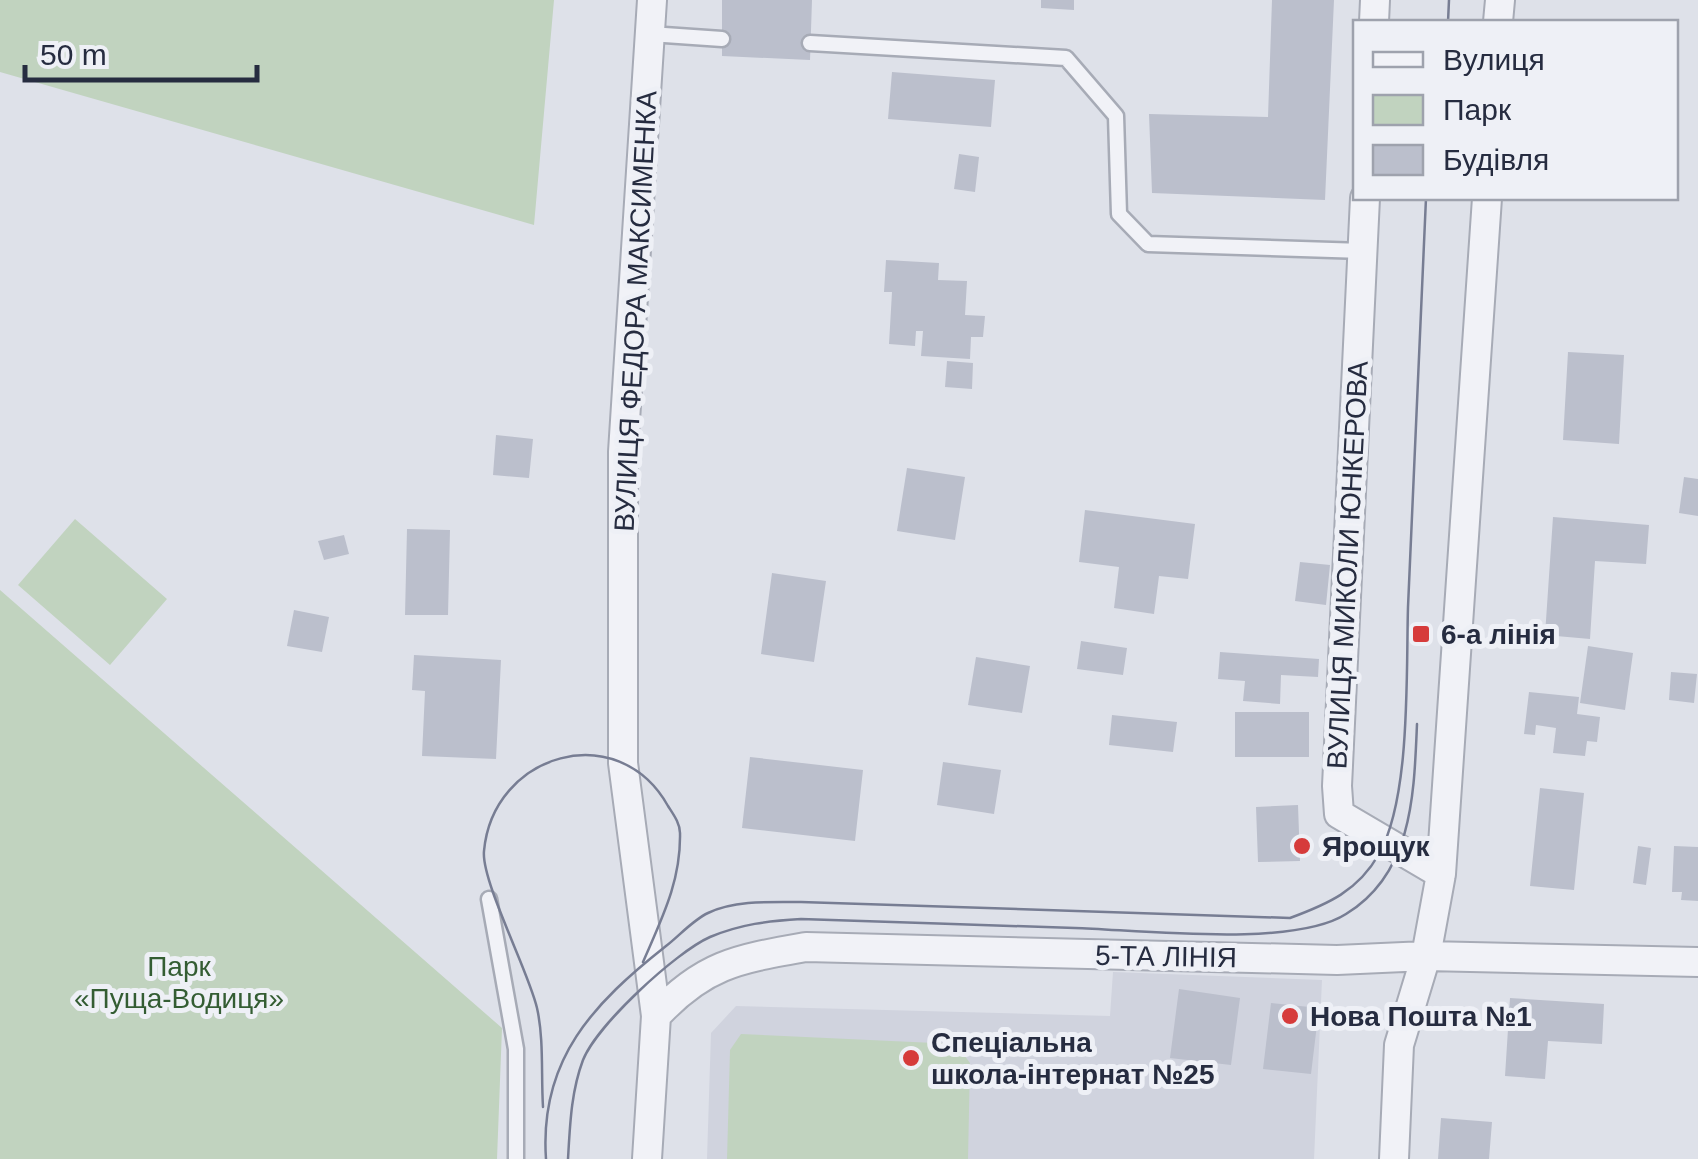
<svg xmlns="http://www.w3.org/2000/svg" width="1698" height="1159" viewBox="0 0 1698 1159" font-family="Arial,sans-serif">
  <style>
    .built { fill: #d0d3de }
    .green { fill: #c1d3bf }
    .building { fill: #bbbfcc }
    .lines { fill: none; stroke-linecap: round; stroke-linejoin: round }
    .lane-casing { stroke: #a7abb6; stroke-width: 19 }
    .street-casing { stroke: #a7abb6; stroke-width: 32 }
    .lane { stroke: #f1f2f7; stroke-width: 14 }
    .street { stroke: #f1f2f7; stroke-width: 28 }
    .tram { stroke: #777d93; stroke-width: 2.5 }
    .poi-dot { fill: #d63b3b; stroke: #eef0f6; stroke-width: 4 }
    .labels { text-anchor: middle; stroke-width: 10; stroke-linejoin: round; paint-order: stroke }
    .street-label { font-size: 28px; fill: #262c40; stroke: #eef0f6 }
    .poi-label { font-size: 28px; font-weight: bold; fill: #262c40; stroke: #eef0f6; text-anchor: start }
    .park-label { font-size: 28px; fill: #345d33; stroke: #eef0f6 }
  </style>
  <rect width="100%" height="100%" fill="#dee1e9"/>
  <path class="built" d="M1113 972 1322 980 1314 1159H707L711 1033 736 1006 1110 1016Z"/>
  <path class="green" d="M0 0H554L534 225 0 72Z
    M75 519 167 599 110 665 18 585Z
    M0 590 502 1028 497 1159H0Z
    M741 1034 956 1044 970 1063 968 1159H727L730 1050Z"/>
  <path class="building" d="M722 0H812L810 60 722 56Z
    M1041 0H1074V10L1041 8Z
    M1272 0H1334L1325 200 1152 193 1149 114 1268 117Z
    M892 72 995 80 991 127 888 119Z
    M959 154 979 157 975 192 954 189Z
    M886 260 939 263 938 280 967 281 965 315 985 316 983 337H971L970 359 921 356 923 331H916L915 346 889 344 892 292H884Z
    M1568 352 1624 355 1619 444 1563 440Z
    M947 361 973 363 972 389 945 387Z
    M496 435 533 439 529 478 493 475Z
    M907 468 965 477 955 540 897 531Z
    M1684 477 1698 479V516L1679 513Z
    M1085 510 1195 524 1188 579 1159 576 1154 614 1114 608 1119 567 1079 562Z
    M1553 517 1649 525 1646 564 1595 561 1590 639 1545 635Z
    M407 529 450 530 448 615H405Z
    M344 535 349 554 324 560 318 541Z
    M1300 562 1330 565 1326 605 1295 601Z
    M772 573 826 581 814 662 761 654Z
    M294 610 329 617 322 652 287 646Z
    M1081 641 1127 648 1123 675 1077 669Z
    M1588 646 1633 653 1625 710 1580 703Z
    M1220 652 1319 659 1318 677 1281 675 1280 704 1243 701 1245 681 1218 679Z
    M414 655 501 660 496 759 422 756 425 691 412 690Z
    M976 657 1030 666 1022 713 968 705Z
    M1671 672 1697 674 1694 703 1669 700Z
    M1529 692 1579 697 1577 714 1600 717 1597 742 1587 741 1585 756 1553 753 1556 728 1536 725 1535 735 1524 734Z
    M1235 712H1309V757H1235Z
    M1112 715 1177 722 1173 752 1109 745Z
    M750 757 863 770 855 841 742 828Z
    M943 762 1001 770 994 814 937 805Z
    M1540 788 1584 793 1574 890 1530 886Z
    M1298 805 1300 861 1258 862 1256 807Z
    M1638 846 1651 848 1646 885 1633 883Z
    M1674 846 1698 847V901L1681 900 1682 892H1672Z
    M1179 989 1240 998 1231 1065 1170 1058Z
    M1510 998 1604 1004 1602 1044 1548 1041 1545 1079 1505 1076Z
    M1271 1003 1319 1008 1311 1074 1263 1069Z
    M1441 1118 1492 1122 1489 1159H1438Z"/>
  <g class="lines">
    <defs>
      <path id="lane" d="M650 34 722 39
        M810 43 1066 58 1116 116 1119 214 1148 244 1363 251
        M489 899 516 1049V1159"/>
      <path id="street" d="M1374 22 1375 0
        M1498 22 1500 0
        M1365 198 1337 786 1339 814 1441 874
        M656 1016C704 964 738 959 806 947L1337 960 1426 956 1698 962
        M647 1159 656 1016 623 763V452L652 0
        M1394 1159 1399 1045 1426 956 1441 874 1487 198"/>
    </defs>
    <use href="#lane" class="lane-casing"/>
    <use href="#street" class="street-casing"/>
    <use href="#lane" class="lane"/>
    <use href="#street" class="street"/>
    <path class="tram" d="M1448 22 1449 0
      M543 1107C541 1075 544 1039 537 1008 529 972 481 881 484 851 493 753 618 717 668 806 673 814 680 823 680 833 681 881 662 918 643 962
      M546 1159C539 1059 594 1003 666 946 679 936 693 920 708 913 735 900 772 902 801 902L1290 918C1328 904 1358 891 1379 854 1411 797 1406 673 1408 607 1414 470 1420 334 1426 198
      M568 1159C570 1125 571 1092 583 1060 597 1025 676 952 710 937 741 924 768 921 801 919 892 922 984 925 1075 928 1140 930 1293 948 1346 914 1413 873 1414 794 1417 724"/>
  </g>
  <g class="poi-dot">
    <rect x="1411" y="624" width="20" height="20" rx="5"/>
    <circle cx="1302" cy="846" r="10"/>
    <circle cx="1290" cy="1016" r="10"/>
    <circle cx="911" cy="1058" r="10"/>
  </g>
  <g class="labels">
    <g class="street-label">
      <text transform="translate(635 311) rotate(-87)" y="10">ВУЛИЦЯ ФЕДОРА МАКСИМЕНКА</text>
      <text transform="translate(1347 565) rotate(-87)" y="10">ВУЛИЦЯ МИКОЛИ ЮНКЕРОВА</text>
      <text transform="translate(1166 956) rotate(1)" y="10">5-ТА ЛІНІЯ</text>
    </g>
    <g class="poi-label">
      <text x="1441" y="644">6-а лінія</text>
      <text x="1322" y="856">Ярощук</text>
      <text x="1310" y="1026">Нова Пошта №1</text>
      <text x="931" y="1052">Спеціальна<tspan x="931" dy="32">школа-інтернат №25</tspan></text>
    </g>
    <g class="park-label">
      <text x="179" y="976">Парк<tspan x="179" dy="32">«Пуща-Водиця»</tspan></text>
    </g>
  </g>
  <rect x="1353" y="20" width="325" height="180" fill="#eef0f6" stroke="#9ea2ad" stroke-width="2.5"/>
  <rect x="1373" y="52" width="50" height="15" fill="#f1f2f7" stroke="#9ea2ad" stroke-width="2.5"/>
  <text x="1443" y="70" font-size="30" fill="#262c40">Вулиця</text>
  <rect x="1373" y="95" width="50" height="30" fill="#c1d3bf" stroke="#9ea2ad" stroke-width="2.5"/>
  <text x="1443" y="120" font-size="30" fill="#262c40">Парк</text>
  <rect x="1373" y="145" width="50" height="30" fill="#bbbfcc" stroke="#9ea2ad" stroke-width="2.5"/>
  <text x="1443" y="170" font-size="30" fill="#262c40">Будівля</text>
  <path d="M25 65v15h232v-15" fill="none" stroke="#262c40" stroke-width="5"/>
  <text x="40" y="65" font-size="30" fill="#262c40" stroke="#eef0f6" stroke-width="8" paint-order="stroke">50 m</text>
</svg>
